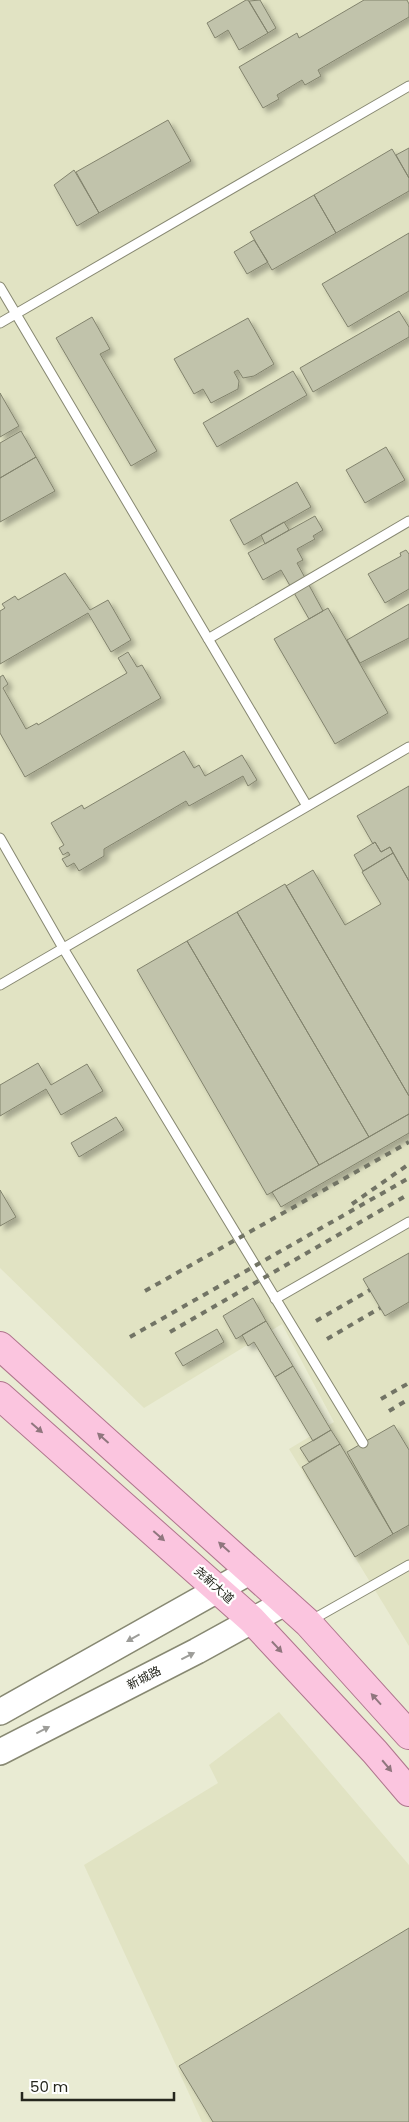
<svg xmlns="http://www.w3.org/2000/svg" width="409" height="2122" viewBox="0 0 409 2122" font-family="Poppins,'Noto Sans SC',sans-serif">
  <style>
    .built { fill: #e1e3c3 }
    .building { fill: #c1c3ab; stroke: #82836d; filter: url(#shadow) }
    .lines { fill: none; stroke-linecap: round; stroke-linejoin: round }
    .lane-casing { stroke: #878872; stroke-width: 11 }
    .secondary-casing { stroke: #878872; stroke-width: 28 }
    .primary-casing { stroke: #af758d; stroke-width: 30 }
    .lane { stroke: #fff; stroke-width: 9 }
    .secondary { stroke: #fff; stroke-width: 25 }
    .primary { stroke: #fbc5df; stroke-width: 28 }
    .rail { stroke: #727465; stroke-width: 4; stroke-dasharray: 6 6; stroke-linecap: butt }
    .oneway { fill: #90767e }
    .oneway2 { fill: #9d9d99 }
    .labels { text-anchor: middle; stroke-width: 4.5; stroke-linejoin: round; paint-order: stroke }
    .street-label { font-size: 12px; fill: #25261d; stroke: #fff }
  </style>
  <defs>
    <filter id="shadow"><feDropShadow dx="4.5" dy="4.5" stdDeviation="2.5" flood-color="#0004"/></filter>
  </defs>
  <rect width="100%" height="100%" fill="#e9ebd3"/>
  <path class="built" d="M0 0H409V1646L289 1449 334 1422 282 1324 144 1408 0 1268Z
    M279 1712 409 1865V2122H202L84 1865 218 1783 209 1765Z"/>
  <path class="building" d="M246 0H248L268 33 239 50 228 30 215 38 207 23Z
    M260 0 276 28 268 33 249 1Z
    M364 0H407L409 4V17L318 70 321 76 305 85 302 80 277 95 279 99 263 108 239 67 297 33 299 38Z
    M168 120 191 161 99 213 76 172Z
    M409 148V178L396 155Z
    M392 149 409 178V191L336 233 314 195Z
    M74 170 99 213 77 226 54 185Z
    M314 195 336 233 272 270 250 232Z
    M409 233V291L348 327 322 284Z
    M254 240 268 262 247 274 234 252Z
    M399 311 409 327V337L313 392 300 368Z
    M92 317 110 349 100 354 157 451 131 466 56 338Z
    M248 318 274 364 254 376 243 378 238 370 234 372 239 381 238 389 211 403 203 389 194 394 174 359Z
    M293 371 307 395 217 447 203 423Z
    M0 393 19 426 0 437Z
    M21 431 36 457 0 478V443Z
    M386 447 405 480 365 503 346 470Z
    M36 457 55 491 0 522V478Z
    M297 482 311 507 244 545 230 520Z
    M315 516 323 530 313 536 315 539 297 549 303 560 297 563 323 611 309 619 281 570 263 580 248 553Z
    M284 522 289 530 265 544 261 535Z
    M406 550 409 554V589L385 603 368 574 401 556 400 553Z
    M65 573 90 610 108 600 131 640 111 652 88 613 0 664V611L5 608 2 604 15 596 18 600Z
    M409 604V638L360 663 347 640Z
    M328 608 388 713 335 744 274 639Z
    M128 652 137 667 142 665 161 698 25 777 0 733V677L3 675 8 684 3 688 26 729 37 723 38 725 127 673 118 658Z
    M184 751 194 768 199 765 205 776 242 755 257 780 248 786 243 776 189 806 186 801 104 849V856L79 871 74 863 67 867 62 859 70 855 68 852 63 855 59 848 64 845 51 823 82 805 84 809Z
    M409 786V881L390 847 381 852 375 842 373 844 357 816Z
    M375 842 381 852 390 847 393 853 363 871 354 855Z
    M393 853 409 881V1096L286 886 313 870 345 925 381 904 362 872Z
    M285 884 409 1096V1114L369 1137 237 912Z
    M237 912 369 1137 319 1165 187 941Z
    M187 941 319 1165 267 1195 137 970Z
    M38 1063 51 1085 87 1064 103 1091 61 1115 46 1089 0 1116V1085Z
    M409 1114V1133L281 1207 272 1192Z
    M116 1117 124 1130 79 1157 71 1143Z
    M0 1190 16 1217 0 1226Z
    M409 1253V1302L385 1316 363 1279Z
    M253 1298 266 1321 236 1339 223 1316Z
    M266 1321 293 1366 275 1377 254 1342 248 1346 242 1335Z
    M217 1329 224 1342 183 1366 175 1353Z
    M293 1366 331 1430 313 1441 275 1377Z
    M394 1425 409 1450V1525L393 1534 347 1452Z
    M331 1430 340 1444 309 1462 300 1448Z
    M340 1444 393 1534 355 1557 302 1467Z
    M409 1928V2122H213L179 2066Z"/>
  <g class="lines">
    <defs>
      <path id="lane" d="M0 287 307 806
        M0 323 409 86
        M208 639 409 521
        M0 838 63 948 363 1443
        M0 985 409 747
        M275 1299 409 1222
        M310 1621 409 1565"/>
      <path id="secondary" d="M0 1712 251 1571
        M0 1752 197 1651 286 1602"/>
      <path id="primary" d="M0 1346 308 1623 409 1735
        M0 1396 252 1620 375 1752 409 1792"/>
    </defs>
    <use href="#lane" class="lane-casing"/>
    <use href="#secondary" class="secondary-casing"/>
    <use href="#primary" class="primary-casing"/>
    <use href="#lane" class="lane"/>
    <use href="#secondary" class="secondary"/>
    <use href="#primary" class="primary"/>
    <path class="rail" d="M352 1204 409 1164
      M145 1291 409 1142
      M316 1321 370 1290
      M170 1332 409 1194
      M130 1337 409 1178
      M327 1339 380 1308
      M381 1399 409 1383
      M389 1411 409 1399"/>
  </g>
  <defs><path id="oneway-solid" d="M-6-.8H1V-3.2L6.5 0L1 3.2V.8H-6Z" transform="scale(1.25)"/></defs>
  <g class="oneway">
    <use href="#oneway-solid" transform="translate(37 1428) rotate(41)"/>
    <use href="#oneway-solid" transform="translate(103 1438) rotate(-138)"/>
    <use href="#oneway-solid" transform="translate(159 1536) rotate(41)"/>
    <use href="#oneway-solid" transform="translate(224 1547) rotate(-138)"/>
    <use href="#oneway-solid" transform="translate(277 1647) rotate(47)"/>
    <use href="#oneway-solid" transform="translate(376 1699) rotate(-132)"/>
    <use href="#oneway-solid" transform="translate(387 1766) rotate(50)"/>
  </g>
  <g class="oneway2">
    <use href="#oneway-solid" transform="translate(133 1638) rotate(151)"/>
    <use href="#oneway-solid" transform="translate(188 1656) rotate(-27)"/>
    <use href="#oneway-solid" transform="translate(43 1730) rotate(-27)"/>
  </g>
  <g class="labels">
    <g class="street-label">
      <text transform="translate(214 1585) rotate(42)" y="4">尧新大道</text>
      <text transform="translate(144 1678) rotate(-27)" y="4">新城路</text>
    </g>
  </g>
  <path d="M22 2092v8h152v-8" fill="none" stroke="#25261d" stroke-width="2.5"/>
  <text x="30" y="2092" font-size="15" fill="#25261d" stroke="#ffffff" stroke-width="4" paint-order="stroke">50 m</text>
</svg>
